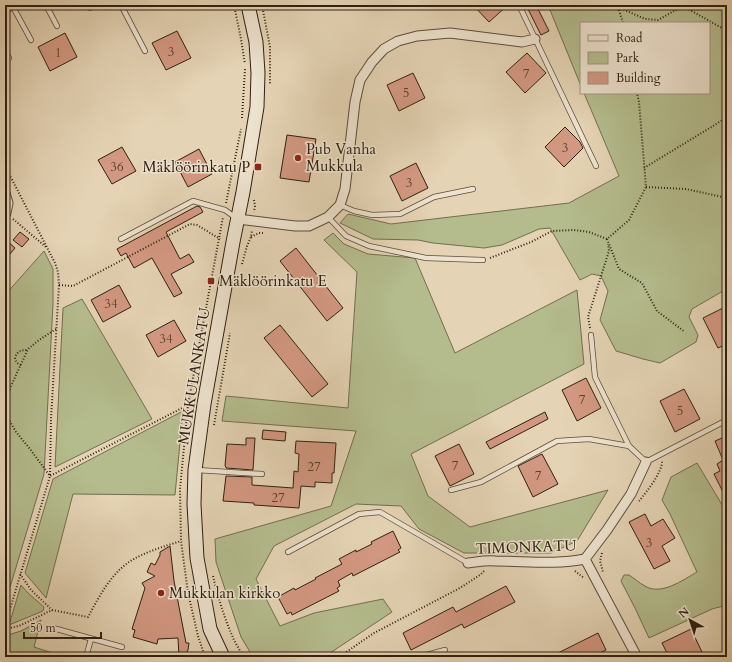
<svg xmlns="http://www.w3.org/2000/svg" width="732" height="662" viewBox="0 0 732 662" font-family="Cardo,serif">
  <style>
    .green { fill: #b4bc8d; stroke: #726e4e }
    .building { fill: #d39881; stroke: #2f2010 }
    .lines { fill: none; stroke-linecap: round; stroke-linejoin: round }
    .lane-casing { stroke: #5c4d39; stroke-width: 6 }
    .street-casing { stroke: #5c4d39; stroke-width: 11 }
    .secondary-casing { stroke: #2f2010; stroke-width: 15 }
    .path { stroke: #2f2010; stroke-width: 2; stroke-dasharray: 1 2; stroke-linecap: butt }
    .lane { stroke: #ede2ce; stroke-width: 4.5 }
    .street { stroke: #ede2ce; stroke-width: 9 }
    .secondary { stroke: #ede2ce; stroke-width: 13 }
    .poi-dot { fill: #8f2418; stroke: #ede2ce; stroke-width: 1.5 }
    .labels { text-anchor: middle; stroke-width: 3; stroke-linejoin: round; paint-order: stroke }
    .number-label { font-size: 13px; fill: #583e2c }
    .poi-label { font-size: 15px; fill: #2f2010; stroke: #ede2ce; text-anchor: start }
    .street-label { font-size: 15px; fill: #2f2010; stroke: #ede2ce }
  </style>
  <rect width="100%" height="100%" fill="#e4d3b4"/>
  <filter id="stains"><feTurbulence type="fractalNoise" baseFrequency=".005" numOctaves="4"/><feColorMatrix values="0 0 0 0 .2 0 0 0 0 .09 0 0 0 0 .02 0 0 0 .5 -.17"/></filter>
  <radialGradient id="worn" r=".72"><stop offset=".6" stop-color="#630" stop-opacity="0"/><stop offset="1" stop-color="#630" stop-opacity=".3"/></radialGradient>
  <path class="green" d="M548 5H727V293L723 291 692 309 689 317 698 335 696 342 660 363 643 359 616 351 600 320 608 291 601 276 592 274 580 280 550 228 539 229 502 245 484 248 433 243 418 240 373 239 340 223 348 214 391 224 569 203 619 176 584 93H709V23H581V86Z
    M333 233 344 244 368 254 415 258 455 353 577 290 584 364 411 454 428 496 470 527 608 490 577 541 551 553H464L419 529 401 506 356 504 274 546 256 579 280 626 314 613 383 599 392 612 324 657H253L241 637 216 562 215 539 331 506 356 431 222 421 226 396 348 408 357 272 324 240Z
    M44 251 53 269V304L44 474 5 604V295Z
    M82 299 152 419 55 467 63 308Z
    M183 411 175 495 73 494 46 598 25 573 53 479Z
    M697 463 727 513V605L712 609 649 638 635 608 621 581 624 575H629C634 578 639 583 645 586 661 596 683 580 697 572L670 514 662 500 671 477Z
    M21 585 28 593 44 607 43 611 9 625Z
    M41 620 34 647 65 657H13L5 655V647L8 635 21 631Z"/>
  <path class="building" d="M473 5H508L489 22Z
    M526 5H536L549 31 541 35Z
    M177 31 191 58 166 70 152 43Z
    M65 33 77 57 50 71 38 47Z
    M527 53 546 73 525 93 506 72Z
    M413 73 425 98 399 111 387 85Z
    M565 127 580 142 583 148 564 167 545 147Z
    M287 135 316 139 309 182 280 178Z
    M122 147 136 171 112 184 98 160Z
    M199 149 212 174 188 187 175 162Z
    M416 163 428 188 402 201 390 176Z
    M197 206 200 207 203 212 166 232 180 259 189 254 194 262 171 274 182 293 174 297 152 258 134 268 126 253 121 256 117 249Z
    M20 232 29 239 22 247 13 240Z
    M5 239 15 248 5 260Z
    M296 248 343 308 327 321 280 261Z
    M119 285 131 307 103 322 91 300Z
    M727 306V344L718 348 703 318Z
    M174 320 186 341 158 357 146 335Z
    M280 325 328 384 312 397 264 338Z
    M586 378 601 408 577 421 562 390Z
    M684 389 700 419 675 432 660 401Z
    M545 412 548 419 490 449 486 442Z
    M263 430 286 432 285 441 262 439Z
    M727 436V500L714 474 720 471 717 464 723 460 715 441Z
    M246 438H255L253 470 226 468V467L225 466 227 444 246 445Z
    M296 441 336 443 334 473H332V483L315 482V487L301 486 299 508 254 505V503L223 501 226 476 252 477V485L293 488 294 471 298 472 299 454 295 453Z
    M459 444 474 474 450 486 435 456Z
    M542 454 558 484 533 497 518 466Z
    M645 514 651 526 663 519 675 538 662 546 670 561 654 569 629 522Z
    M393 531 401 548 398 550 400 552 353 576 352 573 338 581 340 586 337 588 339 591 292 615 291 612 287 614 278 597 294 588 295 590 316 579 315 578 342 564 339 559 356 550V552L372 544 371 542Z
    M170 546 174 581 186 643H189L188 650 184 657H179L178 638 158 639 157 644 133 637 135 630 132 629 145 588 142 583 155 576 147 572 151 563 155 565 160 555V552Z
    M506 586 515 602 464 628 462 624 411 650 403 633 453 607 456 612Z
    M691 629 702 652 691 657H669L662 643Z
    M598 633 606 650 591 657H550Z"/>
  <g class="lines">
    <defs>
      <path id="lane" d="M46 5 57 26
        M89 5 90 8
        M121 5 145 51
        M519 5 596 166
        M13 7 31 40
        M5 11 17 5
        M5 51 9 58
        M340 205 354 211 372 215 400 214 434 197 473 189
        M328 217 346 236 369 246 426 258 483 260
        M121 239 193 201 225 210 236 218
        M591 335 595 377 629 446 646 462 727 420
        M197 470 262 474
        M451 490 481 482 557 441 589 439 629 446
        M288 552 359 514 380 512 468 563
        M53 628 122 647
        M86 657 91 639
        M419 657 445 650"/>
      <path id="street" d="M5 193 8 203 6 213
        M238 219 295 226H309L328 217 340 205 345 189 355 102 360 80 372 62 384 49 398 41 417 36 450 33 522 42 535 39
        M468 563C477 562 486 560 495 561 526 561 555 565 585 559
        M637 657 585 559 607 530 631 494 646 462"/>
      <path id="secondary" d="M223 657 210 629 197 558 194 504 195 470 204 404 233 242 243 192 257 107 258 73 256 42 248 5"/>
    </defs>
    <use href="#lane" class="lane-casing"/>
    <use href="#street" class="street-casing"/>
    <use href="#secondary" class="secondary-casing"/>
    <path class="path" d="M234 5 241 39 245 64
      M262 5 270 47V85
      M616 5 618 7 623 23
      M618 7 645 19 658 20 683 6 727 31
      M263 9 272 5
      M242 118 245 69
      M5 166 55 263 58 272 59 285 51 419 50 476 5 626
      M644 168 713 126 727 117
      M646 187 686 189 727 198
      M254 200 255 206 254 212
      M226 203 241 129
      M13 219 46 247
      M251 237 259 233H263
      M607 239 619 269 642 283 657 311 685 332
      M490 258 531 242 552 231 574 230 589 232 607 239 629 220 646 187 639 102 637 93
      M242 264 247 246 251 237 252 230
      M59 285 73 286 190 224 197 225 220 239
      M590 328 588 317 609 251 608 244
      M56 329 39 340 28 349 11 386 7 399 8 418 16 432 30 449 50 476 188 405
      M21 365C17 364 15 361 15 357 18 351 21 350 28 350
      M214 425 230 333
      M639 501C646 493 663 471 662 461
      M602 553 600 561 603 572
      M575 571 584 578
      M20 574 31 590 52 610
      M213 576C218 598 225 620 234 640 237 646 241 652 244 657
      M5 629 19 626 52 610 88 617C99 597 110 575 129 562 142 553 165 546 181 541
      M205 657 198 636 188 593 181 541 180 489 188 405 223 217
      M339 657 374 633 460 588 480 575 484 571"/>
    <use href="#lane" class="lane"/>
    <use href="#street" class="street"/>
    <use href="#secondary" class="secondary"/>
  </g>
  <g class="poi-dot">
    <circle cx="298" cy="158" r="4"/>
    <rect x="254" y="163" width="8" height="8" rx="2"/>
    <rect x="207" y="277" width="8" height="8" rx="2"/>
    <circle cx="161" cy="593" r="4"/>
  </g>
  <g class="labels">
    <g class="number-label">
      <text x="171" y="56">3</text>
      <text x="58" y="57">1</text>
      <text x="526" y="78">7</text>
      <text x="406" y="97">5</text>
      <text x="565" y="152">3</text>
      <text x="117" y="171">36</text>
      <text x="409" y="187">3</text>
      <text x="111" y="308">34</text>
      <text x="166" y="343">34</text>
      <text x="582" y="404">7</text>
      <text x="680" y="415">5</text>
      <text x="455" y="470">7</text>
      <text x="314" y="471">27</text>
      <text x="538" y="480">7</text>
      <text x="278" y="502">27</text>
      <text x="649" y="547">3</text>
    </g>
    <g class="poi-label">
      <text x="306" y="154">Pub Vanha<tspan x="306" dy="17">Mukkula</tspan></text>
      <text x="250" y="172" text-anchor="end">Mäklöörinkatu P</text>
      <text x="219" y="286">Mäklöörinkatu E</text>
      <text x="169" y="598">Mukkulan kirkko</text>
    </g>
    <g class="street-label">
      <text transform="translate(194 376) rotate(-81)" y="5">MUKKULANKATU</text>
      <text transform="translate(526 547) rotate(-2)" y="5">TIMONKATU</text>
    </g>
  </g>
  <rect width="732" height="662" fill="none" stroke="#e4d3b4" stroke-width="20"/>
  <rect x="6" y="6" width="720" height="650" fill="none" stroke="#2f2010" stroke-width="2"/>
  <rect x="10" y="10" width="712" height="642" fill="none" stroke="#2f2010"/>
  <rect x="580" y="22" width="130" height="72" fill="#ede2ce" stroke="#a19482"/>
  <rect x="588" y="35" width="20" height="6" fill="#ede2ce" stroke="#a19482"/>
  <text x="616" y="42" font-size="12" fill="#2f2010">Road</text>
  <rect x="588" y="52" width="20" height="12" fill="#b4bc8d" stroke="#a19482"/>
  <text x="616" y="62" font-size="12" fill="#2f2010">Park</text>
  <rect x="588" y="72" width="20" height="12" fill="#d39881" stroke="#a19482"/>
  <text x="616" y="82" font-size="12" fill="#2f2010">Building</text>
  <g transform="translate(690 620) rotate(320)" stroke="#ede2ce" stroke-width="3" paint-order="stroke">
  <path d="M0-3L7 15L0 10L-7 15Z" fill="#2f2010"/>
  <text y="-6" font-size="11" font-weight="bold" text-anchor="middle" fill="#2f2010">N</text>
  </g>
  <path d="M24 632v6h77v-6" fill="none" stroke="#2f2010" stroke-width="2"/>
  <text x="30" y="632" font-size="12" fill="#2f2010" stroke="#ede2ce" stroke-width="3" paint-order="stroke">50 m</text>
  <rect width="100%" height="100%" filter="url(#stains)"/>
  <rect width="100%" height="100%" fill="url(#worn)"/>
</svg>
